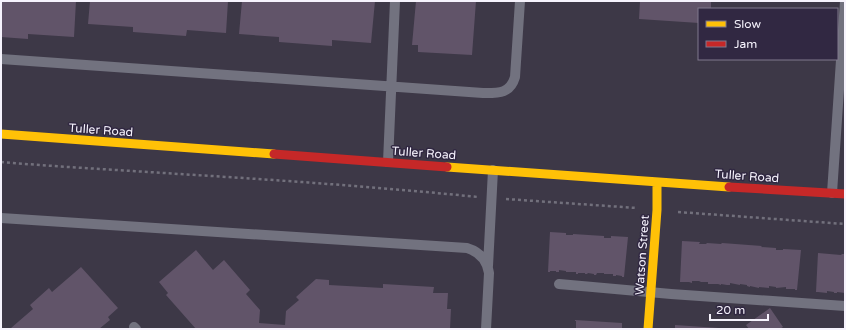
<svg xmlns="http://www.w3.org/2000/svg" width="846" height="330" viewBox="0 0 846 330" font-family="'Varela Round',sans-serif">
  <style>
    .building { fill: #615469 }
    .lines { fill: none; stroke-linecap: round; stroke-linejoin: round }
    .path { stroke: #72707c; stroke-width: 2.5; stroke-dasharray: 3 3; stroke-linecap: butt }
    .lane { stroke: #72727f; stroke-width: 10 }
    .slow { stroke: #ffc107; stroke-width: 9 }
    .jam { stroke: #c62828; stroke-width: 9 }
    .labels { text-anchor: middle; stroke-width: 3; stroke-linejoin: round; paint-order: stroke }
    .street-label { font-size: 12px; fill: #f6f3fd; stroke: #312842 }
  </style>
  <rect width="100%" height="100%" fill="#3d3847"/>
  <path class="building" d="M1 1H76L74 37 28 34V39L1 37Z
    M90 1H228L226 33 187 30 186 36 133 32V27L88 24Z
    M242 1H375L371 43 332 40V46L279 42V37L239 34Z
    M416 1H476L472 55 418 52V45H412Z
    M640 1H711V9H699V23L639 19Z
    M550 232 566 233V235H573V234L604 236V238H611V236L628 237 624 277H622V276L616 275V276H613V274H604V273H597L596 275H594V274L588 273 587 274H585V273H578V274H576V272H566V271L559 270V272H556V271H550V272H548Z
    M682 241 700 242 699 244H706L707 243 721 244 722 243 762 246 761 247 776 248V250H783V249L801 250 797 290H795V289H786V287L776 288V287L769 286V288L759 287V288L750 286V287L747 286V285L740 284V285L730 283V285H727L721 284V285L718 284H708V282H701L699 281H692V283L689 282H680Z
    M196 250 213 270 224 260 250 290 246 294 260 310 259 323 285 325 286 311 299 300 296 297 316 279 329 280V285L383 288V284L434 287 433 293H448L447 309H451L450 329H196L166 295 168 293 159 282Z
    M818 253 841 255 842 254H845V293L837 292V293H834V292L827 291V293L818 292H816Z
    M81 267 118 308 108 317 110 320 99 329H13L11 328 33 309 30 305 49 288 52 292Z
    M770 308 783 327 780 329H749L746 325Z
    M575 320 622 323V329H576V321H575Z
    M675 325 719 328V329H675Z"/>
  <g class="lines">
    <path class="path" d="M1 162C60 167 120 170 179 174 279 180 378 187 478 197
      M506 199 637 208
      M678 212 845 224"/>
    <path class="lane" d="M1 59 483 93C498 93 510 94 515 77L520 1
      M388 162 395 1
      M832 193 845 1
      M1 218 467 248C480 252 487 260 489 273L486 329
      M488 266 493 170
      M559 284 671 294 845 306
      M134 327 136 329"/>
    <path class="slow" d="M1 134 274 154
      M447 167 729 187
      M648 329 657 210V182"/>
    <path class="jam" d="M274 154 447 167
      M729 187 845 194"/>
  </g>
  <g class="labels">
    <g class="street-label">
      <text transform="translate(101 130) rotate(4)" y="4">Tuller Road</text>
      <text transform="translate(424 153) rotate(4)" y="4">Tuller Road</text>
      <text transform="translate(747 176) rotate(4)" y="4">Tuller Road</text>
      <text transform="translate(642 255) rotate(-86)" y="4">Watson Street</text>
    </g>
  </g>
  <rect width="846" height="330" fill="none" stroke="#f6f3fd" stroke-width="4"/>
  <rect x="698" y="8" width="140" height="52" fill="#312842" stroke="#80798d"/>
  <rect x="706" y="21" width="20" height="6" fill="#ffc107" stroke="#80798d"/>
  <text x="734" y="28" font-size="12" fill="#f6f3fd">Slow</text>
  <rect x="706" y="41" width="20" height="6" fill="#c62828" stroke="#80798d"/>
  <text x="734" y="48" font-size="12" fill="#f6f3fd">Jam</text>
  <path d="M710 314v6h58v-6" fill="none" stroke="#f6f3fd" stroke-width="2"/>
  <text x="716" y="314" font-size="12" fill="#f6f3fd" stroke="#312842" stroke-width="3" paint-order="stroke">20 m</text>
</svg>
